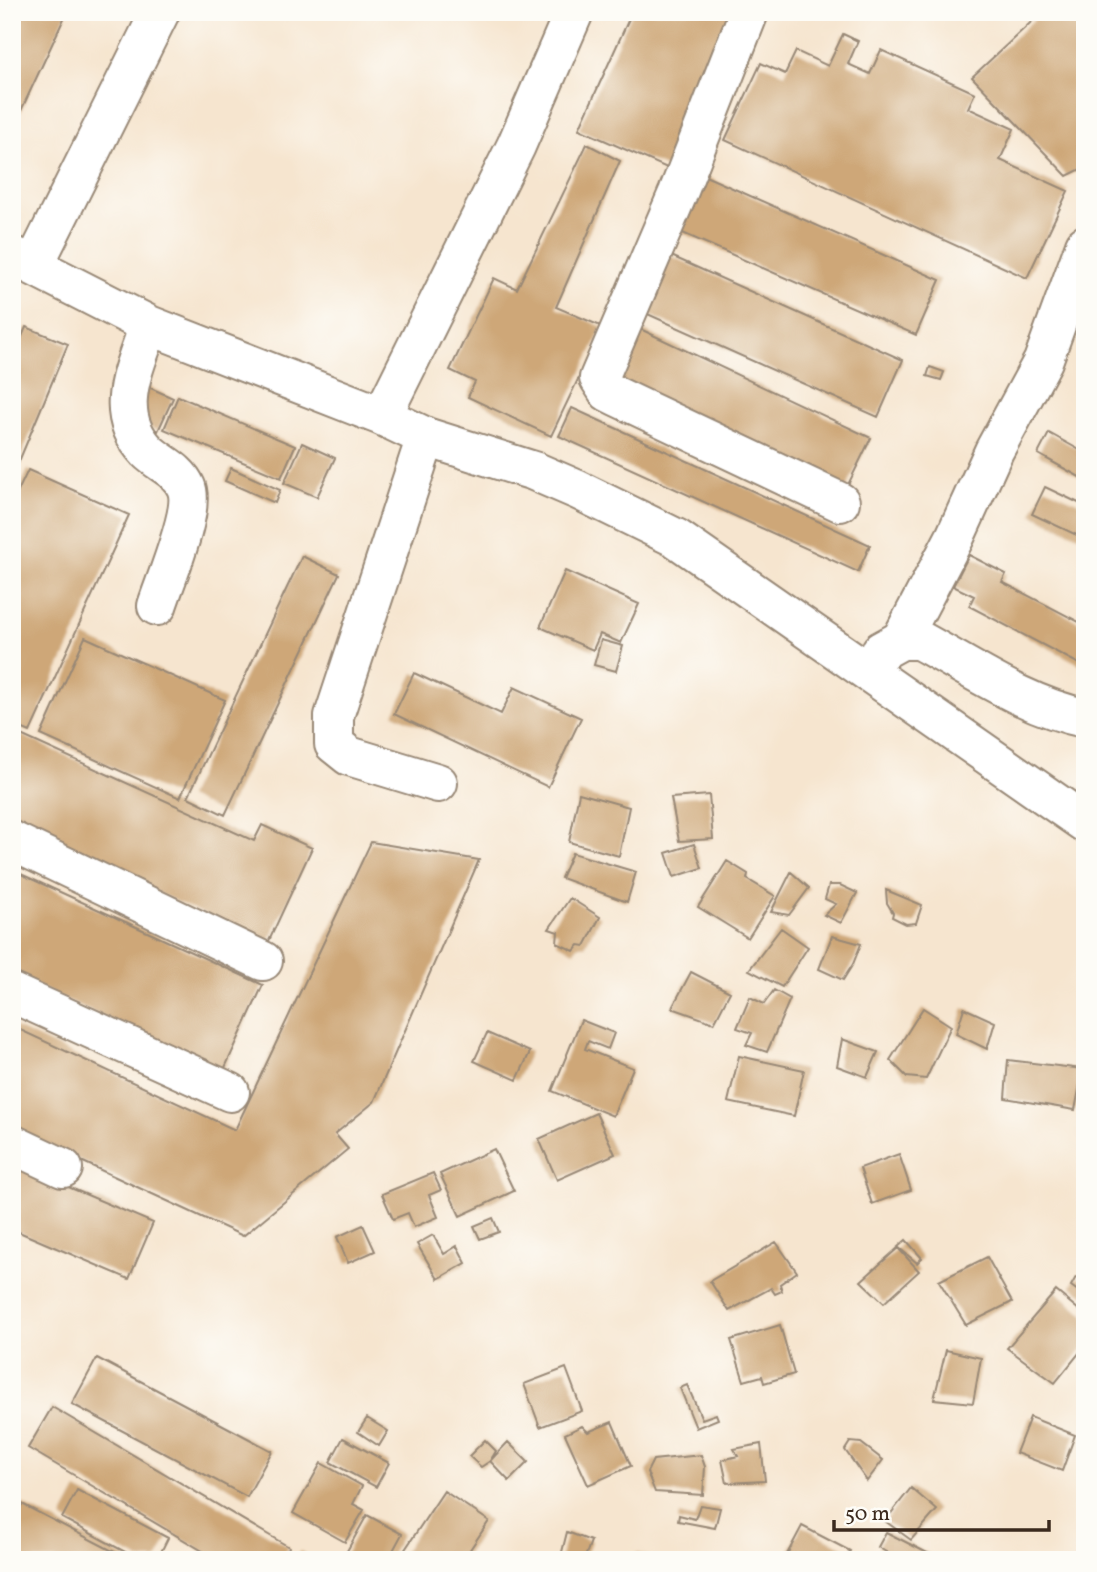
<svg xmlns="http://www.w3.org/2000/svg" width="1097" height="1572" viewBox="0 0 1097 1572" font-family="Vollkorn,serif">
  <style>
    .building { fill: #cea778 }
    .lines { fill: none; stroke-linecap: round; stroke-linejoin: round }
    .minor-casing { stroke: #988876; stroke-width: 42 }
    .minor { stroke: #fff; stroke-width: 38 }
  </style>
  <rect width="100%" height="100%" fill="#fdfcf7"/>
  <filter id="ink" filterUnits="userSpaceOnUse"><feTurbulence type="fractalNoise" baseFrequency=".0143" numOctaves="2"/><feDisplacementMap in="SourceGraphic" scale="14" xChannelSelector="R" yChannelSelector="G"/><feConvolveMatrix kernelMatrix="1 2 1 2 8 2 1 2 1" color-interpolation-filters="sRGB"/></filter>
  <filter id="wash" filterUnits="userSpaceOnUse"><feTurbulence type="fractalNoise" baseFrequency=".00686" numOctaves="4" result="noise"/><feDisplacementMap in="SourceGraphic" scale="28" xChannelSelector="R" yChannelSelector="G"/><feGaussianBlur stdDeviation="1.57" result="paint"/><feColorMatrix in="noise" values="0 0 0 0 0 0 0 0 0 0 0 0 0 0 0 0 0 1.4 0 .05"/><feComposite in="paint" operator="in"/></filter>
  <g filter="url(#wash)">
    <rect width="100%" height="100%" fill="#f6e5cf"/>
    <g id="blocks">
      <path class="building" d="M12 12H67L12 130Z
        M632 12H737L667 168 579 129Z
        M1042 12H1085V167L1067 176 972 77Z
        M843 34 858 41 848 64 870 74 881 50 975 93 968 108 1014 129 1000 160 1068 191 1027 278 725 140 761 63 785 74 796 51 828 66Z
        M587 144 620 161 556 307 603 327 551 436 468 397 475 382 450 370 494 278 517 289Z
        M703 175 940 280 916 335 678 231Z
        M669 255 903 360 878 417 643 312Z
        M26 327 68 344 12 478V360Z
        M636 327 871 438 842 497 608 387Z
        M930 367 944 372 941 380 927 376Z
        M146 386 173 398 158 431 131 419Z
        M178 396 295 446 281 478 164 429Z
        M572 408 870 545 858 572 559 436Z
        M1049 433 1085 453V480L1038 454Z
        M302 443 335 458 317 497 284 483Z
        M231 468 280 490 275 503 225 481Z
        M28 470 129 515 30 732 12 724V504Z
        M1045 487 1085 506V539L1032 514Z
        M969 555 1006 574 1002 582 1085 625V667L969 606 974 596 953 586Z
        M302 556 339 574 225 815 188 797Z
        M565 571 639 604 621 643 600 634 593 650 540 627Z
        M85 637 225 700 180 798 41 735Z
        M601 640 623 646 616 671 594 665Z
        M414 673 501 714 514 687 581 718 548 787 394 714Z
        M12 731 254 841 262 825 312 848 268 943 12 827Z
        M579 793 629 807 619 856 569 842Z
        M709 795 713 839 679 841 671 798Z
        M371 842 479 860 374 1102 335 1134 348 1149 243 1236 12 1129V1026L235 1130Z
        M694 844 702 868 674 877 666 853Z
        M572 853 636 872 627 902 561 878Z
        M727 861 748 874 747 879 775 896 748 938 698 907Z
        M12 870 263 985 223 1072 12 975Z
        M791 872 809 888 789 915 771 912Z
        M829 885H840L857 893 841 923 824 915 836 904 825 899Z
        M886 890 922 905 916 923 906 924 892 917 893 913 887 903Z
        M570 898 600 917 585 946 579 945 574 951 557 943 558 932 549 929Z
        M781 928 808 947 782 987 749 970Z
        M832 936 861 944 853 964 843 980 819 969Z
        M691 972 730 992 714 1023 672 1008Z
        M774 990 790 999 767 1052 746 1045 752 1033 737 1028 750 997 764 1004Z
        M923 1008 951 1026 926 1079 907 1077 890 1060Z
        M964 1008 995 1022 987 1049 956 1034Z
        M581 1020 614 1033 608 1049 588 1041 585 1049 633 1068 613 1116 552 1091Z
        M487 1033 530 1052 517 1080 474 1061Z
        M842 1039 878 1052 867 1077 837 1066Z
        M739 1056 804 1070 794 1116 728 1102Z
        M1008 1060 1083 1069 1075 1110 1005 1098Z
        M596 1113 615 1154 557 1180 539 1139Z
        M494 1149 514 1191 460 1216 440 1174Z
        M899 1154 911 1190 872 1204 860 1168Z
        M12 1163 153 1223 129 1279 12 1229Z
        M433 1173 441 1190 429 1195 438 1217 414 1227 408 1213 393 1219 382 1194Z
        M493 1218 499 1232 480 1239 474 1226Z
        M363 1225 375 1251 348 1263 337 1237Z
        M433 1235 444 1254 457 1246 466 1263 438 1279 417 1244Z
        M906 1240 922 1258 917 1263 898 1247Z
        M776 1242 797 1272 780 1284 782 1291 775 1294 771 1288 729 1311 710 1281Z
        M898 1248 919 1271 884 1303 861 1281Z
        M987 1257 1012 1302 966 1325 939 1281Z
        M1076 1277 1085 1282V1296L1071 1286Z
        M1056 1291 1085 1315V1346L1055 1383 1007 1348Z
        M780 1325 794 1374 764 1383 762 1376 744 1381 731 1340Z
        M946 1350 981 1358 973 1403 934 1399Z
        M97 1358 272 1451 247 1497 72 1404Z
        M566 1368 582 1411 540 1427 524 1384Z
        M687 1385 702 1419 716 1414 718 1419 696 1428 680 1388Z
        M52 1407 289 1547 281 1560H218L28 1448Z
        M1030 1417 1075 1435 1062 1471 1016 1453Z
        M367 1418 388 1431 379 1446 358 1432Z
        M612 1422 631 1466 588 1485 565 1434 582 1426 588 1432Z
        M343 1438 389 1463 376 1487 330 1462Z
        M485 1440 496 1451 490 1461 481 1467 469 1456Z
        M508 1442 528 1462 509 1481 490 1461Z
        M850 1442 861 1443 883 1460 867 1481 845 1450Z
        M761 1444 765 1481 727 1483 722 1460 738 1456 734 1449Z
        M701 1455 705 1467 703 1495 655 1492 647 1472 653 1460Z
        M321 1463 362 1486 353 1504 364 1510 345 1542 293 1513Z
        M911 1488 937 1510 911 1540 885 1521Z
        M77 1490 168 1538 157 1560H140L62 1518Z
        M444 1491 489 1521 463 1560H398Z
        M22 1504 130 1560H12V1523Z
        M700 1505 720 1508 715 1528 678 1521 679 1515 695 1519Z
        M367 1515 402 1534 388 1560H342Z
        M802 1526 850 1551 845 1560H784Z
        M567 1532 591 1541 584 1560H560Z
        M886 1532 941 1560H899L878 1547Z
        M300 1551 316 1560H294Z
        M636 1553 658 1559V1560H634Z"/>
    </g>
  </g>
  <g filter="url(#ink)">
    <use href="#blocks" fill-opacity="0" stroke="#988876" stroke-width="2"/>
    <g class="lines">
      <defs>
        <path id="minor" d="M749 12 678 193 599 378 608 392 618 397 840 502
          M12 255 149 325 382 416 426 437 534 471 578 490 676 538 1085 823
          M34 265 160 12
          M149 325C135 368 110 412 147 451 160 464 178 469 186 487 196 509 165 581 157 606
          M382 416 516 146 574 12
          M426 437 334 716V744L349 756 438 783
          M901 640 955 537 994 451 1043 361 1085 245
          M881 651 901 640H919C971 668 1027 707 1085 718
          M12 841 263 961
          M12 993 230 1092
          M12 1144 63 1168"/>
      </defs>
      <use href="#minor" class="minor-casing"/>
      <use href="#minor" class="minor"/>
    </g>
  </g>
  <rect width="1097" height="1572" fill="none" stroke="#fdfcf7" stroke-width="42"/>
  <path d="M834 1520v10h215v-10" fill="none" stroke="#3b2a1e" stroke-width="3.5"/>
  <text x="845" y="1520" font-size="21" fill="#3b2a1e" stroke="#fdfcf7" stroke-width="5" paint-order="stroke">50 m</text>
</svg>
